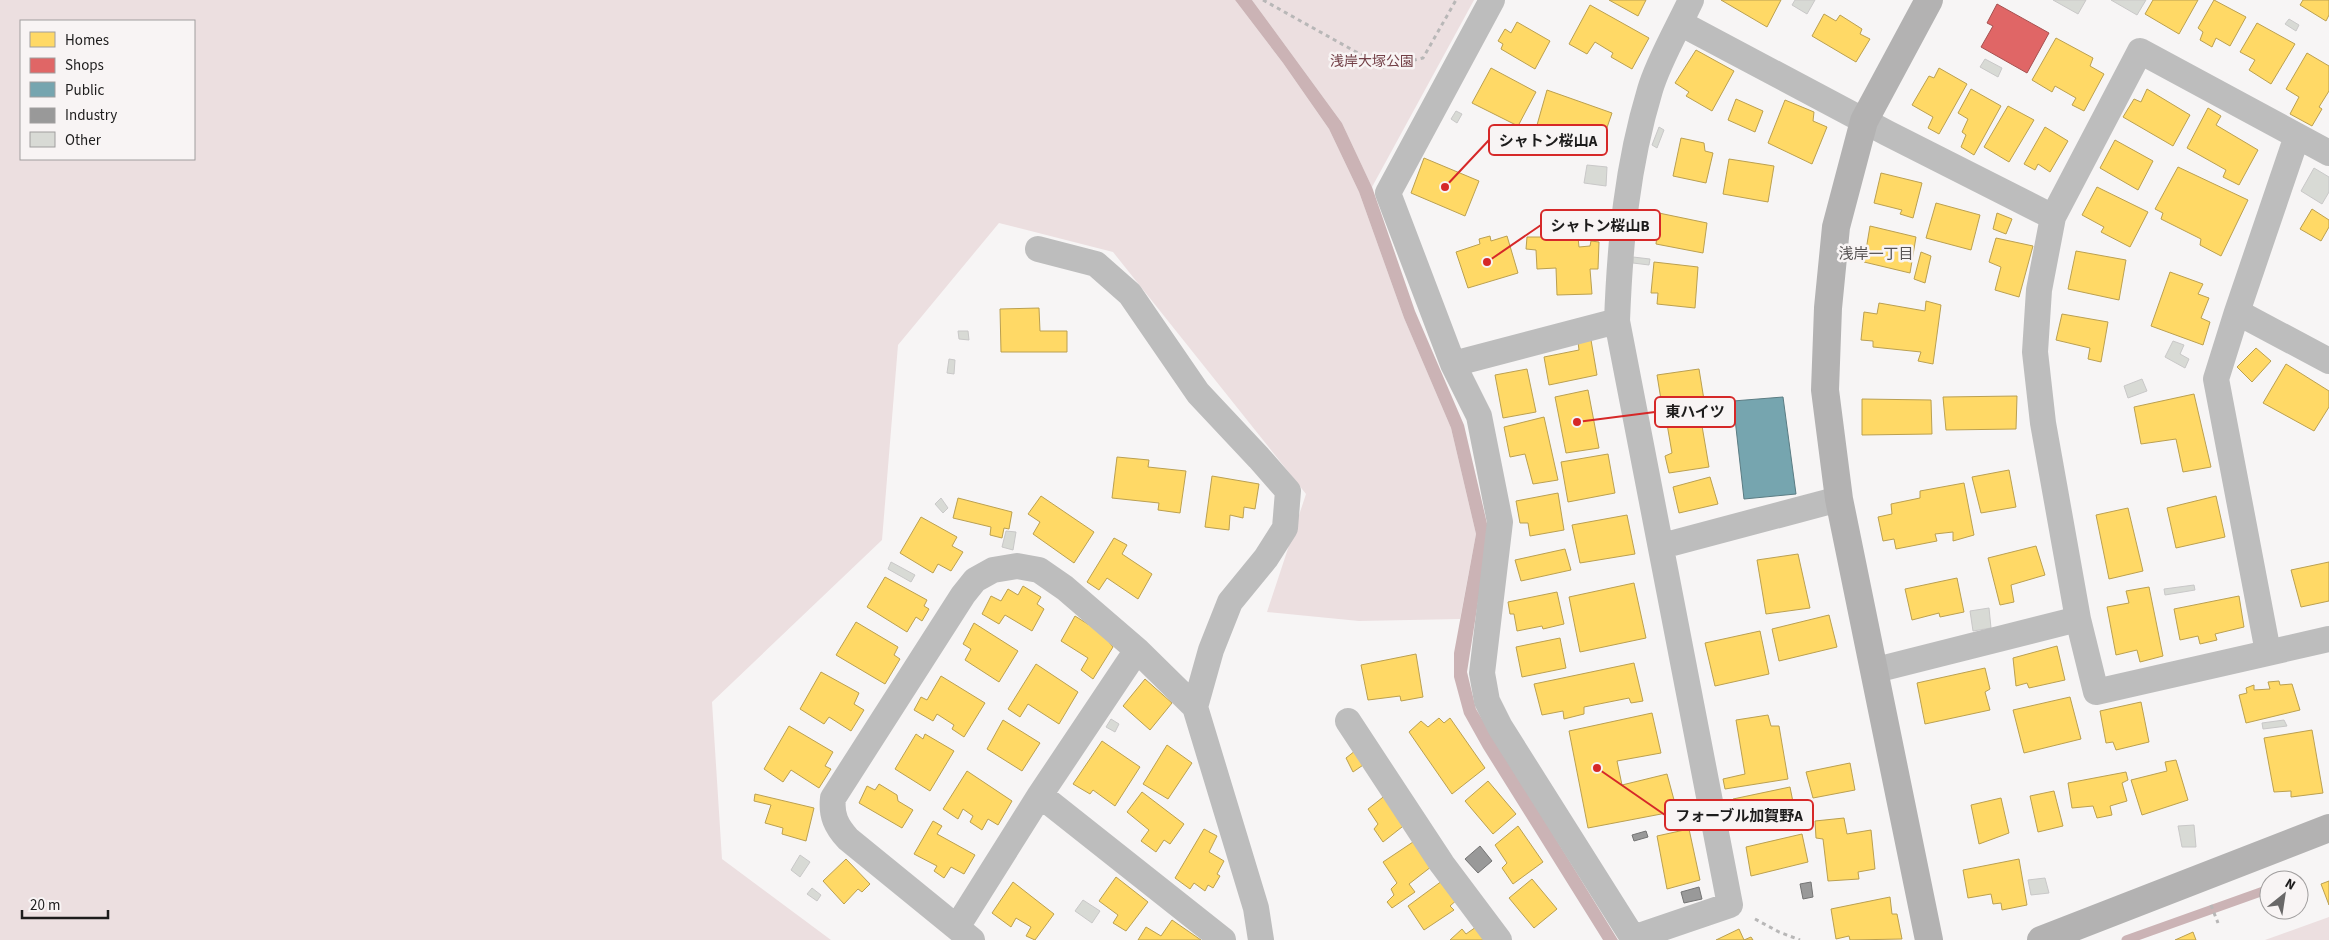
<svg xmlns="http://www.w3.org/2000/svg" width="2329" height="940" viewBox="0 0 2329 940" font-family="'Source Sans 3','Noto Sans JP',sans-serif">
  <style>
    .green { fill: #ecdfe0; fill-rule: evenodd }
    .water { fill: #cbb3b5 }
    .homes { fill: #ffd966; stroke: #bba050 }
    .shops { fill: #e06666; stroke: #a65050 }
    .public { fill: #76a5af; stroke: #5b7c83 }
    .industry { fill: #999; stroke: #747474 }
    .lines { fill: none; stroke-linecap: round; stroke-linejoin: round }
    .stream { stroke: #cbb3b5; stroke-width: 9 }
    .building { fill: #d8dad5; stroke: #c9c8c8 }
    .path { stroke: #b8b7b7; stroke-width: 3; stroke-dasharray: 4 4; stroke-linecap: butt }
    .street { stroke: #bdbdbd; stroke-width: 26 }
    .secondary { stroke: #b3b2b2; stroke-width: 28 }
    .labels { text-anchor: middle; stroke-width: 5; stroke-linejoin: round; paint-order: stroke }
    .park-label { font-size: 14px; fill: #734047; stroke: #f8f4f4 }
    .neighbourhood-label { font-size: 15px; fill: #575353; stroke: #f8f4f4 }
    .leader { fill: none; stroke: #d62828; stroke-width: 2 }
    .callout-dot { fill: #d62828; stroke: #f8f4f4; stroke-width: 2 }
    .callout { fill: #f8f4f4; stroke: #d62828; stroke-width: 2 }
    .callout-label { font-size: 15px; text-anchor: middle; font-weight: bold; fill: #1d1c1c }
  </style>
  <rect width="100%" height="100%" fill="#f7f5f5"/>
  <path class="green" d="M0 0H1235L1283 63 1329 129 1359 192 1404 318 1451 428 1476 534 1460 619 1359 621 1267 612 1306 494 1113 252 999 223 898 345 882 540 712 702 722 859 831 940H0ZM21 21H194V159H21Z
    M1252 0H1474L1372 187 1342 123Z
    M2329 917V940H2265Z"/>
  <path class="water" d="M1235 0H1252L1342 123 1372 187 1415 311 1464 425 1489 532 1467 672 1476 709 1618 940H1603L1483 748 1464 714 1454 677V653L1476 534 1451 428 1404 318 1359 192 1329 129 1283 63Z"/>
  <path class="homes" d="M1609 0H1646L1638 16Z
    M1721 0H1781L1767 27Z
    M2153 0H2198L2179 34 2145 14Z
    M2214 0 2246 17 2230 46 2216 38 2212 47 2200 40 2203 32 2198 28Z
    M2303 0H2329V15L2326 21 2300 5Z
    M1590 5 1649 38 1632 69 1611 57 1613 53 1595 42 1587 54 1569 44Z
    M1824 14 1836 21 1840 15 1862 29 1860 34 1870 39 1856 62 1812 36Z
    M1517 22 1550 41 1535 69 1501 49 1503 44 1498 41 1505 29 1511 33Z
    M2257 23 2295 44 2271 84 2249 70 2255 60 2240 52Z
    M2056 38 2093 58 2090 66 2104 74 2084 111 2072 105 2076 98 2055 86 2052 92 2032 80Z
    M1696 50 1734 71 1712 111 1686 96 1689 92 1675 83Z
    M2307 53 2329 66V91L2319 107 2322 109 2312 126 2290 114 2299 97 2286 89Z
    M1491 68 1536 92 1518 126 1472 103Z
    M1939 68 1967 84 1939 134 1928 128 1933 117 1912 105 1929 76 1934 78Z
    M1971 89 2001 106 1974 155 1961 147 1966 135 1962 132 1968 119 1958 113Z
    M2147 89 2190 115 2173 146 2123 117 2134 99 2141 102Z
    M1547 90 1612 113 1601 145 1560 130 1552 144 1533 139Z
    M1736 99 1763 111 1755 132 1728 120Z
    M1785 100 1814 112 1813 121 1827 127 1812 164 1768 143Z
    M2008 106 2034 120 2009 162 1984 147Z
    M2208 108 2221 116 2216 125 2258 150 2239 185 2223 177 2226 170 2187 148Z
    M2045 127 2068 141 2050 172 2038 164 2035 170 2024 164Z
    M1681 138 1704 143 1705 151 1713 153 1706 183 1673 176Z
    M2115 140 2153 161 2138 190 2100 168Z
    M1424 158 1479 181 1465 216 1411 193Z
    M1729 159 1774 166 1768 202 1723 194Z
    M2178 167 2248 200 2221 256 2200 245 2201 239 2161 219 2163 213 2155 209Z
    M1881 173 1922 183 1913 218 1900 214 1902 210 1874 203Z
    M2097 187 2148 212 2130 247 2101 232 2104 227 2082 215Z
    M1936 203 1980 215 1971 250 1926 238Z
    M2312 209 2329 220V227L2321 241 2300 229Z
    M1654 212 1707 223 1703 253 1656 244 1658 227H1650Z
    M1997 213 2012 219 2006 234 1993 229Z
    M1870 226 1916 237 1910 273 1864 262Z
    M1490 236 1491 241 1507 236 1518 273 1468 288 1456 252 1480 244 1479 239Z
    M1527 237H1578L1579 247 1590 246 1591 241 1599 242 1598 269H1590L1592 294 1557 295 1556 268 1537 269 1536 250 1526 249Z
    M1996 238 2033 246 2019 297 1995 290 2001 267 1989 262Z
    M2076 251 2126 260 2119 300 2068 289Z
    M1921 252 1931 256 1925 283 1914 279Z
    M1654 262 1698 267 1695 308 1657 304 1658 293H1651Z
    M2170 272 2203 284 2198 294 2209 298 2201 318 2210 322 2203 345 2151 326Z
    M1926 301 1941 305 1933 364 1918 361 1921 352 1873 347V341L1861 340 1864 312 1877 314 1879 303 1925 311Z
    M1039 308 1040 331H1067V352H1001L1000 309Z
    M2062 314 2108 322 2101 362 2088 359 2090 348 2056 340Z
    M1591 340 1597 375 1549 385 1544 357 1579 350 1578 342Z
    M2256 348 2271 361 2252 382 2237 367Z
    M2286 364 2329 391V407L2314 431 2263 403Z
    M1527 369 1536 412 1503 418 1495 375Z
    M1699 369 1705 406 1663 412 1657 375Z
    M1588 390 1599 448 1566 453 1555 397Z
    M2194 394 2211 467 2183 472 2176 439 2141 444 2134 407Z
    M2017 396 2016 429 1946 430 1943 397Z
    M1862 399 1931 400 1932 434 1862 435Z
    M1544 417 1558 480 1533 484 1525 454 1510 457 1504 427Z
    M1701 420 1709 467 1669 473 1665 456 1672 453 1667 424Z
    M1608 454 1615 493 1568 502 1561 462Z
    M1117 457 1149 460 1148 467 1186 471 1180 513 1158 510 1159 503 1112 498Z
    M2009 470 2016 507 1981 513 1972 477Z
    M1212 476 1259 484 1255 509 1244 507 1243 518 1230 515 1229 530 1205 527Z
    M1710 477 1718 504 1679 513 1673 487Z
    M1964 483 1974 535 1953 541V532L1935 534 1937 541 1896 549 1894 539 1883 541 1878 517 1892 514 1891 504 1920 498V491Z
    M1558 493 1564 530 1530 536 1528 523H1520L1516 501Z
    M1041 496 1094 532 1074 563 1033 534 1040 522 1028 514Z
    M2216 496 2225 537 2176 548 2167 508Z
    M958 498 1012 512 1009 529 1004 528 1002 538 990 535 991 527 953 518Z
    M2128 508 2143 571 2109 579 2096 515Z
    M1627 515 1635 554 1580 563 1572 525Z
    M921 517 957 537 952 546 963 552 951 571 938 564 933 573 900 553Z
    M1114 538 1127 545 1122 554 1152 574 1138 599 1107 578 1099 590 1087 582Z
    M2036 546 2045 575 2011 585 2014 602 2000 605 1988 558Z
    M1565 549 1571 570 1521 581 1515 560Z
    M1798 554 1810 608 1766 614 1757 560Z
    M2329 562V601L2301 607 2291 570Z
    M885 577 927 600 924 606 929 609 922 621 916 617 907 632 867 607Z
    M1957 578 1964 612 1940 617 1939 613 1912 620 1905 589Z
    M1634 583 1646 638 1580 652 1569 597Z
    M1023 586 1041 597 1037 604 1044 609 1032 631 1005 615 999 624 982 614 991 596 1001 601 1008 589 1018 595Z
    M2149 587 2163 656 2140 662 2137 650 2116 655 2107 607 2129 603 2126 591Z
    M1557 592 1564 624 1543 629 1542 626 1517 631 1514 614H1510L1508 602Z
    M2239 596 2244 627 2215 634 2217 640 2200 644 2198 636 2180 640 2174 609Z
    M1829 615 1837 647 1779 661 1772 629Z
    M1075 616 1102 633 1113 647 1093 679 1081 670 1088 658 1061 641Z
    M856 622 898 647 894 655 900 659 885 684 836 655Z
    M974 623 1018 651 999 682 965 660 971 649 963 644Z
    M1760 631 1769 674 1715 686 1705 643Z
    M1560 638 1566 668 1522 677 1516 647Z
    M2057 646 2065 680 2029 688 2027 683 2016 686 2013 658Z
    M1416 654 1423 697 1401 701 1400 696 1368 700 1361 665Z
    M1634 663 1643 701 1631 703 1629 698 1584 707V714L1564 719 1563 711 1542 715 1534 684Z
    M1036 664 1078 692 1059 724 1028 704 1020 717 1008 709Z
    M1985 668 1990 689 1985 692 1990 710 1925 724 1917 683Z
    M821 672 859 693 854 704 864 710 851 731 829 717 824 724 800 709Z
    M941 676 985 703 964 737 952 729 954 725 937 714 933 721 914 710 921 697 927 700Z
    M1145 679 1172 703 1150 730 1123 706Z
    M2279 681 2280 685 2292 684 2300 710 2246 723 2239 695 2247 693 2246 688 2254 685V690L2270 689 2268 682Z
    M2070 697 2081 739 2024 753 2013 710Z
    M2141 702 2149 742 2116 750 2113 742 2106 743 2100 711Z
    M1652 713 1661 753 1617 761 1622 785 1667 774 1677 811 1588 828 1569 731Z
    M1768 715 1771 726H1779L1788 779 1725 789 1723 779 1745 774 1736 720Z
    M1439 718 1444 723 1450 718 1485 768 1452 794 1409 732 1421 721 1428 727Z
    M1003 720 1040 743 1022 771 987 749Z
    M789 726 833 752 825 766 831 769 819 788 791 770 783 782 764 769Z
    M2312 730 2323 793 2291 797V791L2274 792 2264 738Z
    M916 734 923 739 925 734 954 751 930 791 895 769Z
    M1102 741 1140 767 1115 806 1093 790 1090 794 1073 784Z
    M1167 745 1192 763 1168 799 1143 784Z
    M1360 747 1369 761 1353 772 1346 758Z
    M2176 760 2188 800 2142 815 2131 780 2167 771 2165 762Z
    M1850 763 1855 790 1813 798 1806 772Z
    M967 771 1012 801 998 825 988 819 982 830 970 822 973 816 963 809 958 819 943 809Z
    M2126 772 2128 780 2122 783 2127 801 2110 806 2112 815 2097 818 2093 806 2072 808 2068 783Z
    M1488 781 1516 814 1493 834 1465 801Z
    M879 784 897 795 898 801 913 810 902 828 859 803 867 786 875 790Z
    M1790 787 1797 822 1770 826 1765 810 1737 817 1733 799Z
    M2054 791 2063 826 2038 832 2030 796Z
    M1142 792 1184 824 1170 844 1164 840 1156 852 1141 841 1149 830 1127 812Z
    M755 794 814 808 806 841 782 834 783 828 765 823 771 805 754 801Z
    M1387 794 1407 823 1383 842 1374 829 1378 824 1368 809Z
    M2001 798 2009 833 1979 844 1971 805Z
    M1844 818 1847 834 1871 830 1875 869 1858 872 1859 879 1828 881 1823 839 1816 838 1815 821Z
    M933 821 942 826 937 834 975 855 964 874 951 867 944 878 934 871 937 866 914 854Z
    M1518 826 1543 862 1513 884 1502 868 1507 863 1495 845Z
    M1204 829 1217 836 1209 852 1224 861 1217 874 1220 876 1213 888 1208 885 1205 891 1194 883 1190 889 1175 878Z
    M1689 829 1700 880 1667 889 1657 836Z
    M1802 834 1808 862 1751 876 1746 847Z
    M1419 838 1436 863 1409 884 1415 892 1392 908 1387 902 1394 895 1391 889 1397 883 1383 862Z
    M846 859 870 884 862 892 858 889 844 904 823 881Z
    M2019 859 2027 905 2002 910 2001 903 1993 904 1991 894 1968 898 1963 870Z
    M1116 877 1148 902 1126 931 1113 923 1118 915 1099 901Z
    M1446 878 1459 898 1450 906 1454 910 1424 930 1408 906Z
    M1532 879 1557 909 1534 928 1509 898Z
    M2329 881V905L2321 884Z
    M1013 882 1054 914 1035 940 1026 936 1031 927 1016 918 1011 927 992 913Z
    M1890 897 1892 914H1897L1902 939 1850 940 1849 936 1836 939 1831 909Z
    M1172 920 1201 940H1138L1146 927 1161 936Z
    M1476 927 1486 940H1450L1462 929 1466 934Z
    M1739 929 1744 940 1751 937 1753 940H1716Z
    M2193 932 2196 940H2175Z"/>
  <path class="shops" d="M1997 4 2049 33 2027 73 1981 47 1993 26 1987 23Z"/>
  <path class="public" d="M1783 397 1796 494 1744 499 1733 401Z"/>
  <path class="industry" d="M1646 831 1648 837 1634 841 1632 835Z
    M1480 846 1492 861 1478 873 1465 859Z
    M1811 882 1813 897 1803 899 1800 884Z
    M1699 887 1702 899 1684 903 1681 892Z"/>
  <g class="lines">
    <path class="stream" d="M2126 940 2269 889"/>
  </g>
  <path class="building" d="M1795 0H1815L1807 14 1792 5Z
    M2053 0H2086L2078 14Z
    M2111 0H2146L2137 15Z
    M2289 19 2299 25 2296 31 2285 24Z
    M1985 59 2002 68 1998 77 1980 67Z
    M1456 111 1462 114 1457 123 1451 119Z
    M1659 127 1664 130 1657 148 1652 145Z
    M1587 165 1607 167 1606 186 1584 183Z
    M2314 168 2329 177V192L2322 204 2301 191Z
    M1633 257 1650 259 1649 265 1633 263Z
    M958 331H968L969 340 959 339Z
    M2173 341 2184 345 2180 354 2189 359 2185 368 2165 357Z
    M949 359 955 360 954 374 947 373Z
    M2142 379 2147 391 2128 398 2124 386Z
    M941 498 948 508 943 513 935 504Z
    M1006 531 1016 532 1013 550 1002 547Z
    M891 562 915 575 911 582 888 569Z
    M2194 585 2195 590 2165 595 2164 589Z
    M1989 608 1991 628 1973 631 1970 611Z
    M1111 719 1119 724 1115 732 1106 727Z
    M2284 720 2287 726 2263 729 2262 723Z
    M2194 825 2196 847H2182L2178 826Z
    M800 855 810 862 800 877 791 870Z
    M2045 878 2049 893 2031 895 2028 880Z
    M812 888 821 895 817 901 807 894Z
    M1083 900 1100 911 1092 923 1075 911Z"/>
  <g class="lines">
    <path class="path" d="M1263 0 1383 67 1423 58 1456 0
      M2211 905 2218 923
      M1755 919 1779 932 1800 940"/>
    <path class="street" d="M1492 0 1388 193 1453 364 1479 416 1500 522 1482 673 1487 701 1500 727 1633 938 1730 905 1617 321C1620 242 1627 166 1650 90 1658 62 1678 28 1691 0
      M1680 23 1887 133 2053 217
      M2329 153 2140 51 2053 217 2039 290 2035 352 2043 423 2078 619 2096 692 2329 639
      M1038 249 1096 264 1130 294 1198 393 1259 458 1288 491 1285 528 1266 558 1230 602 1211 650 1195 707
      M2237 312 2329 361
      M1453 364 1617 321
      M1662 546 1839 499
      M2268 652 2216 379 2237 312 2297 136
      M1876 670 2078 619
      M1348 721 1442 864 1499 940
      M1040 795 1223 940
      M957 927 1040 795 1137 650
      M972 940 848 839C836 826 831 815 833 798L963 595 975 580 993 570 1017 566 1039 570 1065 588 1137 650 1195 707 1256 908 1261 940"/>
    <path class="secondary" d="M1929 0 1864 121 1836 227 1828 308 1825 390 1839 499 1929 940
      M2041 940 2329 828"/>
  </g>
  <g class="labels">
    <g class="park-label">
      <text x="1372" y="66">浅岸大塚公園</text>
    </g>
    <g class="neighbourhood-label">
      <text x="1876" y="259">浅岸一丁目</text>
    </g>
  </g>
  <path class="leader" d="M1445 187L1489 140M1487 262L1541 225M1577 422L1655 412M1597 768L1665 815"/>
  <g class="callout-dot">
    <circle cx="1445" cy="187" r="5"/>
    <circle cx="1487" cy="262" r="5"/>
    <circle cx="1577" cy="422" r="5"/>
    <circle cx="1597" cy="768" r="5"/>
  </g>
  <g class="callout">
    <rect x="1489" y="125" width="118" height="30" rx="5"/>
    <rect x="1541" y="210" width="119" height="30" rx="5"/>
    <rect x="1655" y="397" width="80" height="30" rx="5"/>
    <rect x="1665" y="800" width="148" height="30" rx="5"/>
  </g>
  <g class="callout-label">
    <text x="1548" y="146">シャトン桜山A</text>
    <text x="1600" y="231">シャトン桜山B</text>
    <text x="1695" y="417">東ハイツ</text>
    <text x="1739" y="821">フォーブル加賀野A</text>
  </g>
  <rect x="20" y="20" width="175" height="140" fill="#f8f4f4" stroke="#a09e9e"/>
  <rect x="30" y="32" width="25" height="15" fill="#ffd966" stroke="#a09e9e"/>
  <text x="65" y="45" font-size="15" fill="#1d1c1c">Homes</text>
  <rect x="30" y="58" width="25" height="15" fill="#e06666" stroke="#a09e9e"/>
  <text x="65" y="70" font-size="15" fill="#1d1c1c">Shops</text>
  <rect x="30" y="82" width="25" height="15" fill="#76a5af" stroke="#a09e9e"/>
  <text x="65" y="95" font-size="15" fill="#1d1c1c">Public</text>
  <rect x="30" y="108" width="25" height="15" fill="#999999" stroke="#a09e9e"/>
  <text x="65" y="120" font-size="15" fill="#1d1c1c">Industry</text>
  <rect x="30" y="132" width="25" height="15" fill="#d8dad5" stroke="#a09e9e"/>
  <text x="65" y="145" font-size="15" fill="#1d1c1c">Other</text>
  <g transform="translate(2284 895) rotate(30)"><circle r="24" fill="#f8f4f4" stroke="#a09e9e"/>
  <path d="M0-4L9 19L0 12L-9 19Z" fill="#696868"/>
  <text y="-8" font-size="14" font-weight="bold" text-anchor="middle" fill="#1d1c1c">N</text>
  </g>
  <path d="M22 910v8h86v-8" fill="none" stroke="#1d1c1c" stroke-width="2.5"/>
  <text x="30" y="910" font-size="15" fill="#1d1c1c" stroke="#f8f4f4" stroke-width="4" paint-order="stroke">20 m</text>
</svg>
